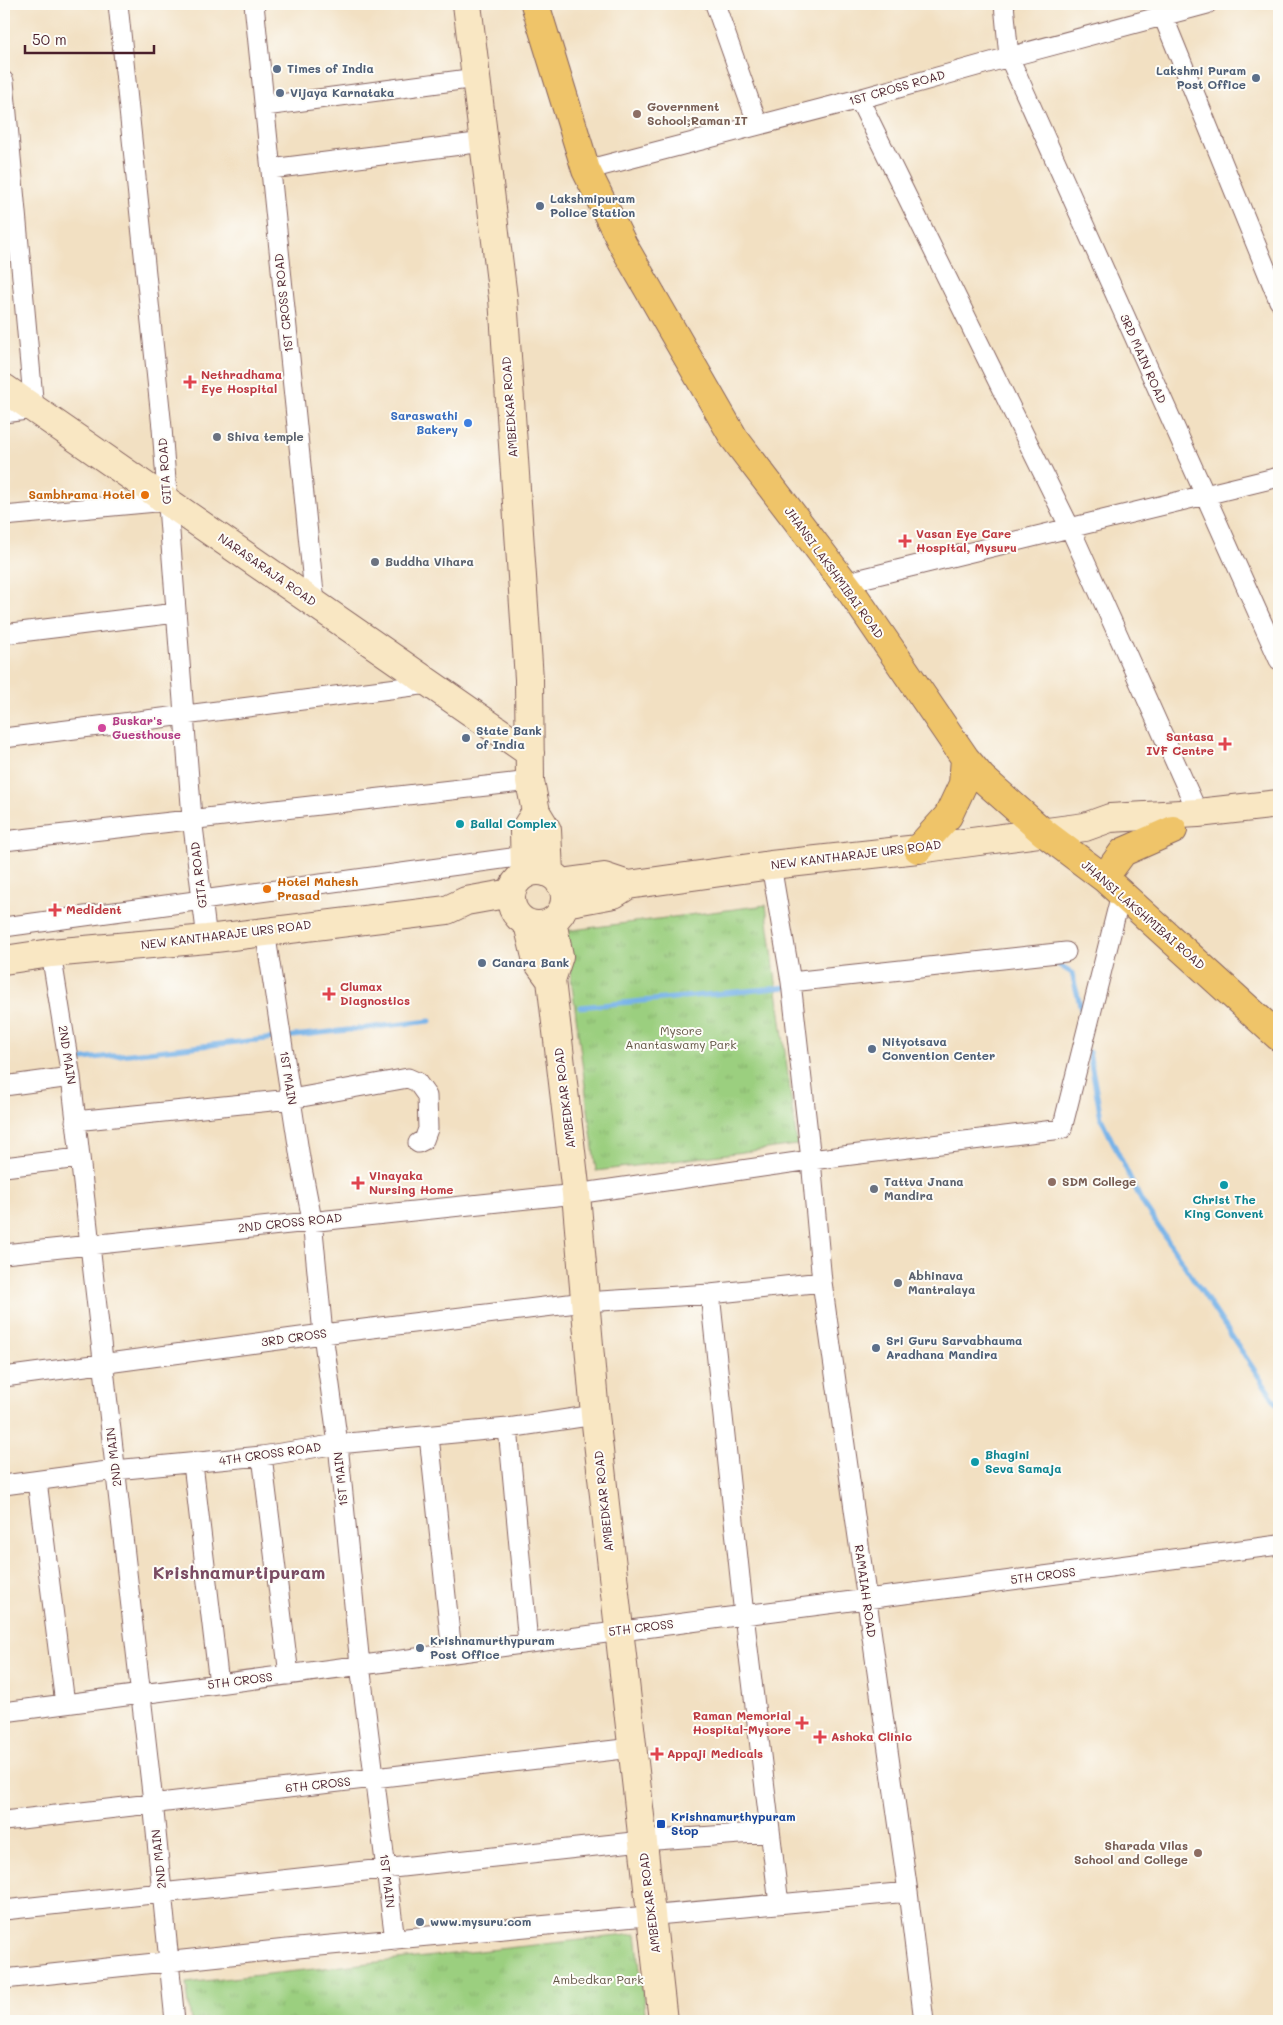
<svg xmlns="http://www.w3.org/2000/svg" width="1283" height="2025" viewBox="0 0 1283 2025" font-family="Mali,sans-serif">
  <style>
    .park { fill: url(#park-tufts); stroke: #727755 }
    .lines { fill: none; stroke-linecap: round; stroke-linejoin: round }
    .stream { stroke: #76b2e8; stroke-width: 5 }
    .street-casing { stroke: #856360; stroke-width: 21 }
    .secondary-casing { stroke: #856360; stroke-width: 30 }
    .primary-casing { stroke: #856360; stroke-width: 30 }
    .street { stroke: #fff; stroke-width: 19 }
    .secondary { stroke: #f9e7c3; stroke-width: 28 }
    .primary { stroke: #efc469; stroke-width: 28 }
    .service-dot { fill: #5c6f8a; stroke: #fdfcf7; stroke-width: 2 }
    .education-dot { fill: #8d6e63; stroke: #fdfcf7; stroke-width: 2 }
    .health-dot { fill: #e0444e; stroke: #fdfcf7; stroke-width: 2 }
    .shop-dot { fill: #3f7fe0; stroke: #fdfcf7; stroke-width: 2 }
    .worship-dot { fill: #6b7280; stroke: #fdfcf7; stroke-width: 2 }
    .food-dot { fill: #e8710a; stroke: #fdfcf7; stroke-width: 2 }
    .hotel-dot { fill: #d1479c; stroke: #fdfcf7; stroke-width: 2 }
    .culture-dot { fill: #0f9aa8; stroke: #fdfcf7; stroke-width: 2 }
    .transit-dot { fill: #1a4fb4; stroke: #fdfcf7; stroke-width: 2 }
    .labels { text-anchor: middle; stroke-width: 4; stroke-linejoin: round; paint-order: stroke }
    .service-label { font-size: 12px; font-weight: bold; fill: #4e5e75; stroke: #fdfcf7; text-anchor: start }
    .street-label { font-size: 12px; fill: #4a1f2b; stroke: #fdfcf7 }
    .education-label { font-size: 12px; font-weight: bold; fill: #785e54; stroke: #fdfcf7; text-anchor: start }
    .health-label { font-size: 12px; font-weight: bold; fill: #be3a42; stroke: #fdfcf7; text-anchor: start }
    .shop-label { font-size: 12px; font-weight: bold; fill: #366cbe; stroke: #fdfcf7; text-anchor: end }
    .worship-label { font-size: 12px; font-weight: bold; fill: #5b616d; stroke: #fdfcf7; text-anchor: start }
    .food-label { font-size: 12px; font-weight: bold; fill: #c56008; stroke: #fdfcf7; text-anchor: end }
    .hotel-label { font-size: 12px; font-weight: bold; fill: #b23c85; stroke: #fdfcf7; text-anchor: start }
    .culture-label { font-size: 12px; font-weight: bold; fill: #0d838f; stroke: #fdfcf7; text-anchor: start }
    .park-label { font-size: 12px; fill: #625444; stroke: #fdfcf7 }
    .transit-label { font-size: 12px; font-weight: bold; fill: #164399; stroke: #fdfcf7; text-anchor: start }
    .district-label { font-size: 18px; font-weight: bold; fill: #7a4c63; stroke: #fdfcf7 }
  </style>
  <defs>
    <pattern id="park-tufts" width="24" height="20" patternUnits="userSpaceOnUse" patternTransform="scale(1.25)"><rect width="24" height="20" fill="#9bcf7f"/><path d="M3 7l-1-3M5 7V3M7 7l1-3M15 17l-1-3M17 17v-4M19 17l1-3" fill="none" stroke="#87b16e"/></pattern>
  </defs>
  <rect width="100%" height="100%" fill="#fdfcf7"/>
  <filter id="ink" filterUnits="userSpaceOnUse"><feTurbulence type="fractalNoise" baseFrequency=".02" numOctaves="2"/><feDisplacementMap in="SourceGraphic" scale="10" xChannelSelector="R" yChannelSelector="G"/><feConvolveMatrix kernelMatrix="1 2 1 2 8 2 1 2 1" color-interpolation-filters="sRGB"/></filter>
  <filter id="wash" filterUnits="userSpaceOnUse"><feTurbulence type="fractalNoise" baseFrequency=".0096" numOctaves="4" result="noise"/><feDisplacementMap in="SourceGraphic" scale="20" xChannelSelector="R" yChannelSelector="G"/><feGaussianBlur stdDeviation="1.12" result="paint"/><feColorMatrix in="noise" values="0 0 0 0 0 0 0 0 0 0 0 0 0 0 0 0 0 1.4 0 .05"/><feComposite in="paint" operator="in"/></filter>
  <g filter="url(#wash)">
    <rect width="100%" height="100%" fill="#f2e0c2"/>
    <path class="park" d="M766 905 797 1145 596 1171 565 931Z
      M636 1934 646 2021H191L186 1983Z"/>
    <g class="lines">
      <path class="stream" d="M1049 962H1054L1072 973 1083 1017
        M580 1007 787 987
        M1089 1052 1101 1118 1142 1202 1279 1407
        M75 1060 430 1021"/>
    </g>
  </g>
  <g filter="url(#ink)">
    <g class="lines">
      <defs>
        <path id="street" d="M118 4 162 428 192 818 207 939
          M254 4 315 603
          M715 4 758 125
          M1004 4 1009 57 1279 660
          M1163 16 1279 301
          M4 81 34 409 4 413
          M859 99 1070 528 1198 813
          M265 106 476 78
          M271 169 484 142
          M586 170 859 99 1009 57 1207 4
          M4 516 167 501
          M844 583 1279 477
          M4 634 176 613
          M4 738 429 684
          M4 841 530 781
          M771 865 791 982 811 1160 822 1282 908 1892 924 2021
          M4 927 525 856
          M265 931 300 1158 312 1220 323 1334 338 1444 360 1665 395 1940
          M51 953 71 1077 153 1802 175 2021
          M791 982 1066 952
          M4 1086 71 1077
          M75 1121 291 1099 408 1078 417 1082 427 1096 428 1129 424 1140 418 1143
          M4 1167 79 1158
          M4 1254 576 1194 811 1160 1062 1129 1121 894
          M710 1294 744 1615 779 1904
          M4 1377 323 1334 585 1302 710 1294 822 1282
          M508 1428 528 1643
          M429 1436 452 1653
          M262 1456 289 1675
          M193 1464 219 1684
          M37 1481 65 1704
          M4 1485 115 1470 262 1456 338 1444 508 1428 595 1415
          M4 1712 1279 1545
          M4 1821 632 1748
          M4 1910 642 1841 769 1832
          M4 1979 287 1949 908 1892"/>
        <path id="secondary" d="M467 4 503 298 529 679 530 781 536 812 547 830 549 873
          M4 388 530 753
          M511 898a27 27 0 1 1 54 0a27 27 0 1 1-54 0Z
          M525 874 524 831 536 812
          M560 883 604 877 628 885 771 865 918 849 1085 827 1110 818 1198 813 1279 804
          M565 903 614 894 628 885
          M552 921 559 956 551 980 576 1194 595 1415 663 2021
          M528 924 537 961 551 980
          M4 960 51 953 207 939 447 910 466 901 511 893"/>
        <path id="primary" d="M535 4 586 170 623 245 734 438 850 590 965 758 982 778 1043 832 1104 878 1279 1037
          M918 849 948 816 963 784 965 758
          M1104 878 1123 852 1173 830"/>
      </defs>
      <use href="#street" class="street-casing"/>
      <use href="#secondary" class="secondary-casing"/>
      <use href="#primary" class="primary-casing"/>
      <use href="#street" class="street"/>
      <use href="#secondary" class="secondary"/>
      <use href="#primary" class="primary"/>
    </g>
  </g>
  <g class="service-dot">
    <circle cx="277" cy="69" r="5"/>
    <circle cx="1256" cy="78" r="5"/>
    <circle cx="280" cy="93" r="5"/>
    <circle cx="540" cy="206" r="5"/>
    <circle cx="466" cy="738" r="5"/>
    <circle cx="482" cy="963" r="5"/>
    <circle cx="872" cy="1049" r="5"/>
    <circle cx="876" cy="1348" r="5"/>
    <circle cx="420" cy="1648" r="5"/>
    <circle cx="420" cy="1922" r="5"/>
  </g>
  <g class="education-dot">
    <circle cx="637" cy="114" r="5"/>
    <circle cx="1052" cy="1182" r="5"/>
    <circle cx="1198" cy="1853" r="5"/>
  </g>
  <g class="health-dot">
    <path d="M187.5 374.5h5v5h5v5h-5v5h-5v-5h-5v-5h5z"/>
    <path d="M902.5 533.5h5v5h5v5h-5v5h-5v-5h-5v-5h5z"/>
    <path d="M1222.5 736.5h5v5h5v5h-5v5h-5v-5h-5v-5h5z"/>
    <path d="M52.5 902.5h5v5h5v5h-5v5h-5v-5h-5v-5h5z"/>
    <path d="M326.5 986.5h5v5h5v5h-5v5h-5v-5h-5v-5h5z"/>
    <path d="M355.5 1175.5h5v5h5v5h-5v5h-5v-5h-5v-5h5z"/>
    <path d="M799.5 1715.5h5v5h5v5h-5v5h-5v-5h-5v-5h5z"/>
    <path d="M817.5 1729.5h5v5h5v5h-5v5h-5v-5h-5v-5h5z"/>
    <path d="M654.5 1746.5h5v5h5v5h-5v5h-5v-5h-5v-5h5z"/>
  </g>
  <circle class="shop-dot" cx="468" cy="423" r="5"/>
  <g class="worship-dot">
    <circle cx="217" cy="437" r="5"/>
    <circle cx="375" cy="562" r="5"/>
    <circle cx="874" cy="1189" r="5"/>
    <circle cx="898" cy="1283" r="5"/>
  </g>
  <g class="food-dot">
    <circle cx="145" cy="495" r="5"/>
    <circle cx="267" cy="889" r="5"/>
  </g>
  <circle class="hotel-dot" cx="102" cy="728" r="5"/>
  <g class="culture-dot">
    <circle cx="460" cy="824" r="5"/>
    <circle cx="1224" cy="1185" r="5"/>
    <circle cx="975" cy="1462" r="5"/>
  </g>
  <rect class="transit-dot" x="656" y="1819" width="10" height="10" rx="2.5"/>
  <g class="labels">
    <g class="service-label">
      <text x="287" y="73">Times of India</text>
      <text x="1246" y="75" text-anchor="end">Lakshmi Puram<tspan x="1246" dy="14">Post Office</tspan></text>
      <text x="290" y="97">Vijaya Karnataka</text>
      <text x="550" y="203">Lakshmipuram<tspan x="550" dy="14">Police Station</tspan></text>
      <text x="476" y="735">State Bank<tspan x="476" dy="14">of India</tspan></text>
      <text x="492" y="967">Canara Bank</text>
      <text x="882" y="1046">Nityotsava<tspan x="882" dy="14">Convention Center</tspan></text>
      <text x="886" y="1345">Sri Guru Sarvabhauma<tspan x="886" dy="14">Aradhana Mandira</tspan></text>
      <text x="430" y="1645">Krishnamurthypuram<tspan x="430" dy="14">Post Office</tspan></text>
      <text x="430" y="1926">www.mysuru.com</text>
    </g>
    <g class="street-label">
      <text transform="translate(897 88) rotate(-16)" y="4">1ST CROSS ROAD</text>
      <text transform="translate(284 303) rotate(-96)" y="4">1ST CROSS ROAD</text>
      <text transform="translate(1143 359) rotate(66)" y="4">3RD MAIN ROAD</text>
      <text transform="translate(510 407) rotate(-94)" y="4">AMBEDKAR ROAD</text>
      <text transform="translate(165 471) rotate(-94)" y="4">GITA ROAD</text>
      <text transform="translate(267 570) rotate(35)" y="4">NARASARAJA ROAD</text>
      <text transform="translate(834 573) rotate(54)" y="4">JHANSI LAKSHMIBAI ROAD</text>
      <text transform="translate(856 855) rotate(-7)" y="4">NEW KANTHARAJE URS ROAD</text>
      <text transform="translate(199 875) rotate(-97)" y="4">GITA ROAD</text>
      <text transform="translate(1143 915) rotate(41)" y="4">JHANSI LAKSHMIBAI ROAD</text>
      <text transform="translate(226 935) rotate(-7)" y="4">NEW KANTHARAJE URS ROAD</text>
      <text transform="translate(67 1055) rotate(81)" y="4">2ND MAIN</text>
      <text transform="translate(288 1078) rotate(81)" y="4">1ST MAIN</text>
      <text transform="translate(565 1098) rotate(-97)" y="4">AMBEDKAR ROAD</text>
      <text transform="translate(290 1223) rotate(-6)" y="4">2ND CROSS ROAD</text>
      <text transform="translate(294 1338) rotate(-8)" y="4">3RD CROSS</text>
      <text transform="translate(270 1454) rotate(-8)" y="4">4TH CROSS ROAD</text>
      <text transform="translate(114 1457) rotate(-97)" y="4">2ND MAIN</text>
      <text transform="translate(341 1479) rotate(-96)" y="4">1ST MAIN</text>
      <text transform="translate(604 1501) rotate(-96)" y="4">AMBEDKAR ROAD</text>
      <text transform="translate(1043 1576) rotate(-7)" y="4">5TH CROSS</text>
      <text transform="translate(865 1591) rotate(82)" y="4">RAMAIAH ROAD</text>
      <text transform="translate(641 1628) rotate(-7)" y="4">5TH CROSS</text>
      <text transform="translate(240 1681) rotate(-7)" y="4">5TH CROSS</text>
      <text transform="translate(318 1785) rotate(-6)" y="4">6TH CROSS</text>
      <text transform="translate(159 1859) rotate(-96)" y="4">2ND MAIN</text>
      <text transform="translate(387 1881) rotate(83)" y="4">1ST MAIN</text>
      <text transform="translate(650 1903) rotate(-97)" y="4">AMBEDKAR ROAD</text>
    </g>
    <g class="education-label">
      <text x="647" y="111">Government<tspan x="647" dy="14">School;Raman IT</tspan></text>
      <text x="1062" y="1186">SDM College</text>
      <text x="1188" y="1850" text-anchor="end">Sharada Vilas<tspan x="1188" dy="14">School and College</tspan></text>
    </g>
    <g class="health-label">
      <text x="201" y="379">Nethradhama<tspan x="201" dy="14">Eye Hospital</tspan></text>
      <text x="916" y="538">Vasan Eye Care<tspan x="916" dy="14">Hospital, Mysuru</tspan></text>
      <text x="1214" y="741" text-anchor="end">Santasa<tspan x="1214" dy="14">IVF Centre</tspan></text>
      <text x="66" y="914">Medident</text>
      <text x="340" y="991">Clumax<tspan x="340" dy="14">Diagnostics</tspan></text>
      <text x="369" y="1180">Vinayaka<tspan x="369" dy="14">Nursing Home</tspan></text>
      <text x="791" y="1720" text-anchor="end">Raman Memorial<tspan x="791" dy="14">Hospital-Mysore</tspan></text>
      <text x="831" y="1741">Ashoka Clinic</text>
      <text x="667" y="1758">Appaji Medicals</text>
    </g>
    <g class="shop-label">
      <text x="458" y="420">Saraswathi<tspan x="458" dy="14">Bakery</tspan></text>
    </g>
    <g class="worship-label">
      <text x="227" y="441">Shiva temple</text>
      <text x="385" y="566">Buddha Vihara</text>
      <text x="884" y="1186">Tattva Jnana<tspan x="884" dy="14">Mandira</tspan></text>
      <text x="908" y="1280">Abhinava<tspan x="908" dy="14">Mantralaya</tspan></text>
    </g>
    <g class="food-label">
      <text x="135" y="499">Sambhrama Hotel</text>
      <text x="277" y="886" text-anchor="start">Hotel Mahesh<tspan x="277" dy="14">Prasad</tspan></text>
    </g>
    <g class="hotel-label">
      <text x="112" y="725">Buskar's<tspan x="112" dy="14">Guesthouse</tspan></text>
    </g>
    <g class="culture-label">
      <text x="470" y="828">Ballal Complex</text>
      <text x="1224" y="1204" text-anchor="middle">Christ The<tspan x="1224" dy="14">King Convent</tspan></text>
      <text x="985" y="1459">Bhagini<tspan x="985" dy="14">Seva Samaja</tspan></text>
    </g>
    <g class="park-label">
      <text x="681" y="1035">Mysore<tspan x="681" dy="14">Anantaswamy Park</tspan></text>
      <text x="598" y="1984">Ambedkar Park</text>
    </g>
    <g class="transit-label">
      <text x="671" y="1821">Krishnamurthypuram<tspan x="671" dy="14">Stop</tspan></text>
    </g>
    <g class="district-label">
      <text x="239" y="1579">Krishnamurtipuram</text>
    </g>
  </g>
  <rect width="1283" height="2025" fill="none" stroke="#fdfcf7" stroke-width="20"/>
  <path d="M25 45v8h129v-8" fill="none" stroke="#4a1f2b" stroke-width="2.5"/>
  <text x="32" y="45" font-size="15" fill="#4a1f2b" stroke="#fdfcf7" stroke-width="4" paint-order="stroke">50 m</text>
</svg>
